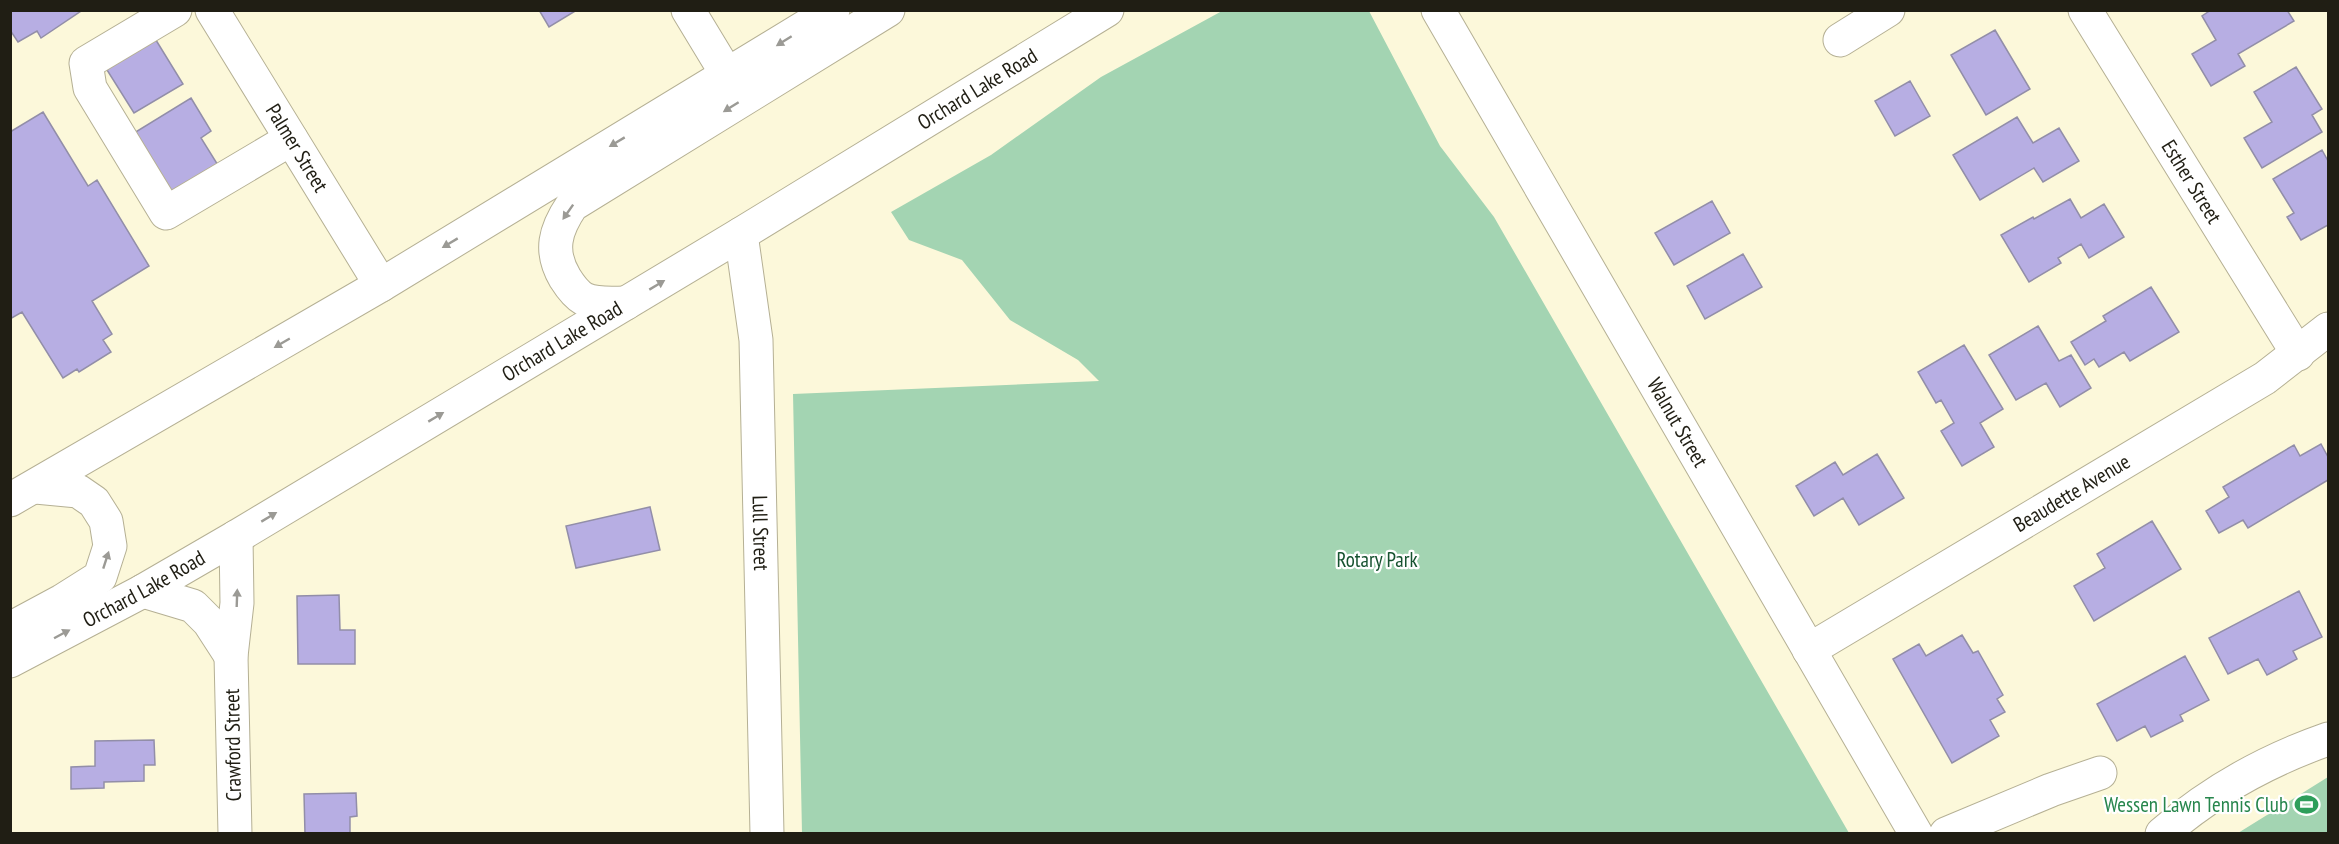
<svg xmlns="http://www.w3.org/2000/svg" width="2339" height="844" viewBox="0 0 2339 844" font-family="'PT Sans Narrow',sans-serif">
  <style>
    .green { fill: #a3d4b2 }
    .building { fill: #b7aee3; stroke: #928ea8; stroke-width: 1.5 }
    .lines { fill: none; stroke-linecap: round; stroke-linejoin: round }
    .minor-casing { stroke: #b5b094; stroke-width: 35 }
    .major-casing { stroke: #b5b094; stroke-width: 35 }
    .minor { stroke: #fff; stroke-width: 33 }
    .major { stroke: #fff; stroke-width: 33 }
    .oneway { fill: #9b9a95 }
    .labels { text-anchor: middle; stroke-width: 4.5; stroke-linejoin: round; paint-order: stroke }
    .street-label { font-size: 21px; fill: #201e14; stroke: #fff }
    .park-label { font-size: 21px; fill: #175330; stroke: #fff }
    .leisure-label { font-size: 21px; fill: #27864d; stroke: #fff; text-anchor: end }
  </style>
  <rect width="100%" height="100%" fill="#fcf8da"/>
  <path class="green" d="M1222 11H1369L1440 146 1494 217 1849 833H802L793 394 1099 381 1078 360 1010 320 962 260 909 240 891 212 991 155 1101 77Z
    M2328 777V833H2238Z"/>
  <path class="building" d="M10 10H81V11L41 38 37 31 18 42 10 30Z
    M539 10H577L549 27Z
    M2211 10H2287L2294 21 2238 54 2245 66 2211 86 2192 54 2216 40 2202 16Z
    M1995 30 2030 89 1986 115 1951 55Z
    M151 32 183 84 134 113 102 62Z
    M2296 67 2322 109 2312 115 2322 132 2262 168 2244 138 2272 122 2254 92Z
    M1910 81 1930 116 1895 136 1875 101Z
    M191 98 211 131 201 138 221 170 174 198 134 133Z
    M43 112 88 186 97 180 149 266 92 301 112 334 103 340 111 352 79 372 77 369 63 378 22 312 10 319V132Z
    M2017 117 2033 143 2059 128 2079 161 2043 182 2034 168 1980 200 1953 155Z
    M2322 150 2328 161V225L2301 240 2287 217 2294 213 2273 179Z
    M2070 199 2081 218 2104 204 2124 237 2089 258 2081 244 2058 258 2061 263 2029 282 2001 235 2033 217 2034 219Z
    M1712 201 1730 233 1674 265 1655 233Z
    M1743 254 1762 287 1705 319 1687 286Z
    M2151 287 2179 332 2130 361 2124 352 2099 367 2094 359 2085 365 2071 342 2106 321 2103 316Z
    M2038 326 2059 361 2071 355 2091 388 2060 407 2046 383 2016 400 1989 355Z
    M1964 345 2003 409 1980 423 1994 447 1962 466 1941 431 1954 423 1941 400 1936 403 1918 372Z
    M2321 444 2328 457V480L2248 528 2243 520 2219 533 2206 511 2229 497 2223 487 2294 445 2300 456Z
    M1877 454 1904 498 1859 525 1843 498 1814 516 1796 486 1835 462 1843 475Z
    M650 507 660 550 576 568 566 526Z
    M2152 521 2181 569 2094 621 2074 586 2105 568 2097 554Z
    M2299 591 2322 637 2293 651 2297 659 2267 675 2258 659 2228 674 2209 638Z
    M339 595 340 630H355V664H298L297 596Z
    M1962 635 1973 653 1978 651 2003 695 1997 699 2005 712 1990 720 1999 736 1952 763 1893 659 1919 644 1926 656Z
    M2185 656 2209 700 2180 715 2183 721 2151 737 2145 726 2117 741 2097 704Z
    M154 740 155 765H144V781L104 782V788L71 789V767L95 766V741Z
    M356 793 357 816 350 817V834H305L304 794Z"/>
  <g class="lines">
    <defs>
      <g id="minor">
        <path d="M175 10 86 63 90 88 166 213 291 139"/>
        <path id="s1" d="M212 10 381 285"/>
        <path d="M688 10 728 76"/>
        <path id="s2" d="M1438 10 1916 834"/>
        <path id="s3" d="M2085 10 2298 354"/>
        <path d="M1840 40 1888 10"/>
        <path id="s4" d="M741 234 756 340 767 834"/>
        <path d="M143 591 193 606 209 622 231 656"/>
        <path id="s5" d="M1809 650 2265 378 2328 329"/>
        <path d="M235 834 231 656 237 603 236 537"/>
        <path d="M1946 834 2051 790 2100 773"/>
        <path d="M2162 834C2210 792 2268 760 2328 739"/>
      </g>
      <g id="major">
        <path d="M626 303C613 303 597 305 584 299 577 295 570 286 565 278 549 251 555 230 572 205L888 10"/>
        <path d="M10 500 381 285 833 10"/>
        <path d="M10 629 62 601 100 577 110 546 106 521 94 502 78 491 36 487"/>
        <path id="s6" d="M10 661 143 591 236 537 741 234 1107 10"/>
      </g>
    </defs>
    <use href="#minor" class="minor-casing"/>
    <use href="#major" class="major-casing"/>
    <use href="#minor" class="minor"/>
    <use href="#major" class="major"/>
  </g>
  <defs><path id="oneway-solid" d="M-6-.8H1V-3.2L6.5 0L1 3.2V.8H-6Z" transform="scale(1.5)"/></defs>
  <g class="oneway">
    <use href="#oneway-solid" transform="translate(784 41) rotate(148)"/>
    <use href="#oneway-solid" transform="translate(731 107) rotate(148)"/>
    <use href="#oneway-solid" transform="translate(617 142) rotate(149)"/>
    <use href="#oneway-solid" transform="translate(568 212) rotate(125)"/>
    <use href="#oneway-solid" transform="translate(450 243) rotate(149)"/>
    <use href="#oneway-solid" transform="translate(657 285) rotate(-31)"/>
    <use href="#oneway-solid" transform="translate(282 343) rotate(150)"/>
    <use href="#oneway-solid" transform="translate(436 417) rotate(-31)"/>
    <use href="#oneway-solid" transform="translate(269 517) rotate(-31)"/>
    <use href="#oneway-solid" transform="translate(106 560) rotate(-72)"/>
    <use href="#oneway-solid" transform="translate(237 598) rotate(-88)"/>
    <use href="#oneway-solid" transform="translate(62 634) rotate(-28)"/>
  </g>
  <defs>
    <symbol id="stadium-bare" viewBox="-9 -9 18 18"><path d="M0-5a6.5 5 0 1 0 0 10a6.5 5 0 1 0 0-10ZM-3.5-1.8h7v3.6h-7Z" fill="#2e9e5b" stroke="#fff" stroke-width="2.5" paint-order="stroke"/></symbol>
  </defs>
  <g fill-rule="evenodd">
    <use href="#stadium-bare" x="2290" y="788" width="33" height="33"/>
  </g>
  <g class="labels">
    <g class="street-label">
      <text dy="7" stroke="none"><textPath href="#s6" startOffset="1124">Orchard Lake Road</textPath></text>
      <text dy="7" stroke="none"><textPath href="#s1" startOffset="162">Palmer Street</textPath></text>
      <text dy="7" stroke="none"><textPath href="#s3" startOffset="202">Esther Street</textPath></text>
      <text dy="7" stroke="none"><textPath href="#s6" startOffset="638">Orchard Lake Road</textPath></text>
      <text dy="7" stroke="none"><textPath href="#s2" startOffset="477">Walnut Street</textPath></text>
      <text dy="7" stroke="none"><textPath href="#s5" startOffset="306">Beaudette Avenue</textPath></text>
      <text dy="7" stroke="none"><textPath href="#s4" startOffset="300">Lull Street</textPath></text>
      <text dy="7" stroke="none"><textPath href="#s6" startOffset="152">Orchard Lake Road</textPath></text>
      <text transform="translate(233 745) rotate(-91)" y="7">Crawford Street</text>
    </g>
    <g class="park-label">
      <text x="1377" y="567">Rotary Park</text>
    </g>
    <g class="leisure-label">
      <text x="2288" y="812">Wessen Lawn Tennis Club</text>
    </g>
  </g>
  <rect width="2339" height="844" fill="none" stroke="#201e14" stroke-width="24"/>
</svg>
